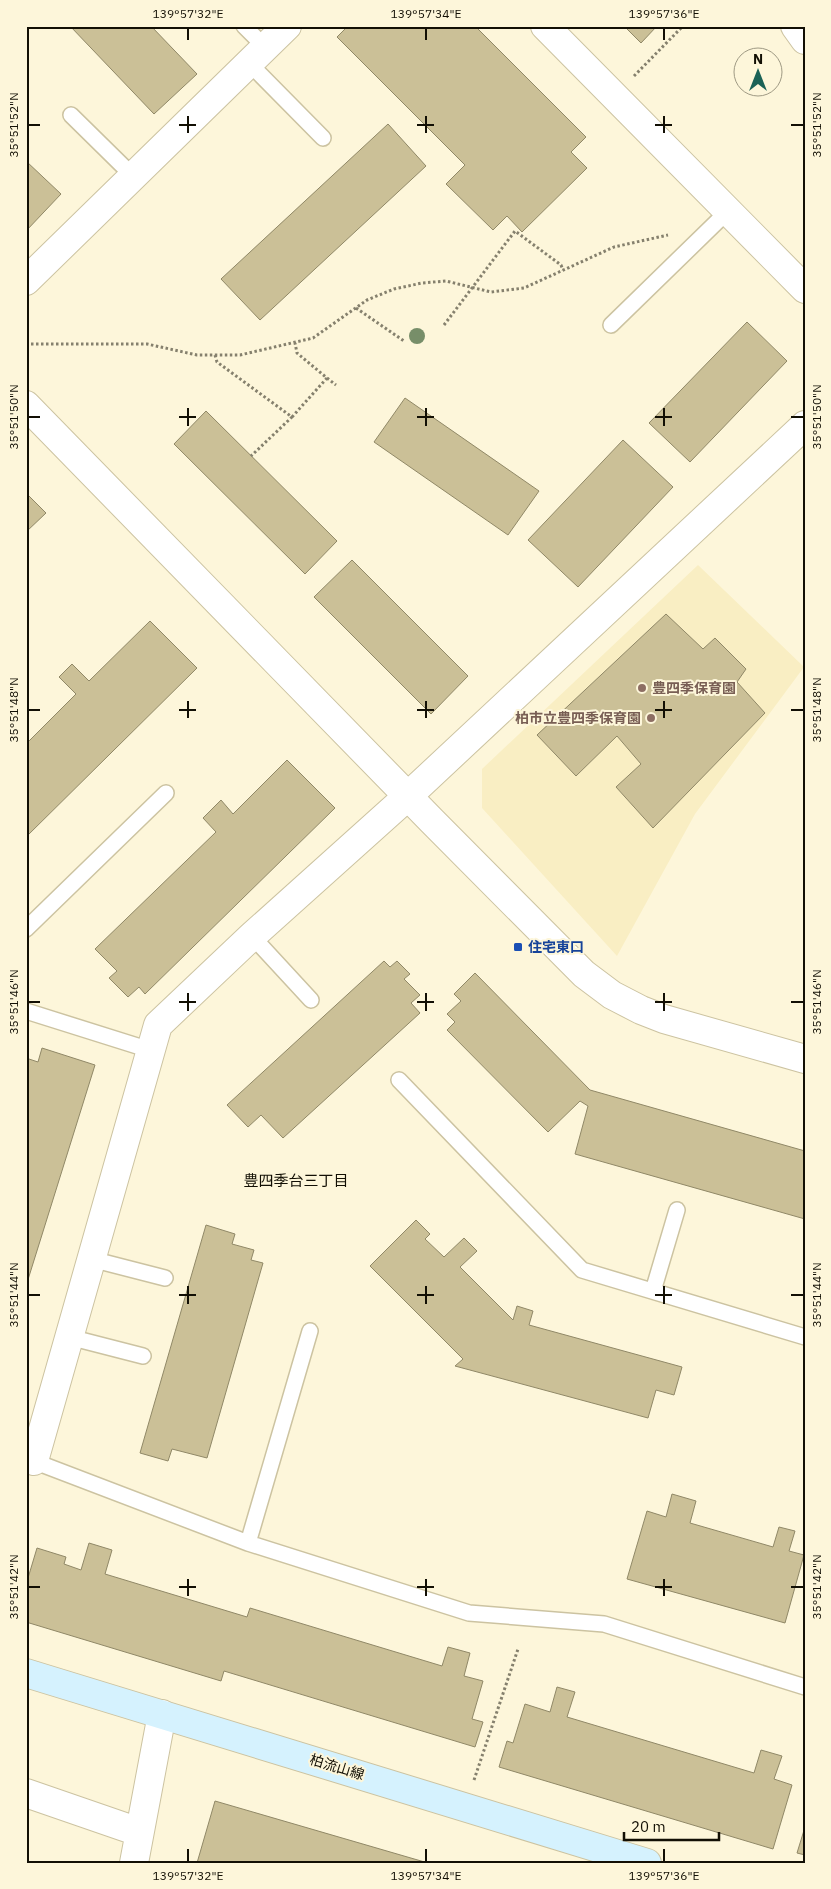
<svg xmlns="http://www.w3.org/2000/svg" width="831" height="1889" viewBox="0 0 831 1889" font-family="'IBM Plex Sans','Noto Sans JP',sans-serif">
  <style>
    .built { fill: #f9eec3 }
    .building { fill: #cbc097; stroke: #908867 }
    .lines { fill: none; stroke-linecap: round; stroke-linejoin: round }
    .service-casing { stroke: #ccc3a1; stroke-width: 18 }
    .minor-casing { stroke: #ccc3a1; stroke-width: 30 }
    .tertiary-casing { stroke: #ccc3a1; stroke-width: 30 }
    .secondary-casing { stroke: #ccc3a1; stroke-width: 30 }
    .path { stroke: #85806d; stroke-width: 3; stroke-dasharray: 2.5 2.5; stroke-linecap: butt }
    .service { stroke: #fff; stroke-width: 15 }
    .minor { stroke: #fff; stroke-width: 28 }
    .tertiary { stroke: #fff; stroke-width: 28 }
    .secondary { stroke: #d5f2fe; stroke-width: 28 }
    .tree { fill: #778e69 }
    .ticks { fill: none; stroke: #120f04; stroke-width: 2 }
    .education-dot { fill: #8d6e63; stroke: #fdf6da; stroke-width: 2 }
    .transit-dot { fill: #1a4fb4; stroke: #fdf6da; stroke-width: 2 }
    .labels { text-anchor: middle; stroke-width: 4; stroke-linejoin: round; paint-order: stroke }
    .education-label { font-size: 14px; font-weight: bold; fill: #785e54; stroke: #fdf6da; text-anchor: start }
    .transit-label { font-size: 14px; font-weight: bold; fill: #164399; stroke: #fdf6da; text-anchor: start }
    .street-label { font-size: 14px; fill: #120f04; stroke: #fdf6da }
    .neighbourhood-label { font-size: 15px; fill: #120f04; stroke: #fdf6da }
    .neatline { fill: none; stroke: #120f04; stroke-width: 2 }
    .ticks-label { font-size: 12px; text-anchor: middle; fill: #120f04 }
  </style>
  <rect width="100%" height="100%" fill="#fdf6da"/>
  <path class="built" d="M698 565 804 667 695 814 617 956 482 808V769Z"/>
  <path class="building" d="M70 26H151L197 74 154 114Z
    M348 26H475L586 137 571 152 587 168 522 232 507 216 493 230 446 184 465 165 337 37Z
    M624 26H657L641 43Z
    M388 124 426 166 260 320 221 279Z
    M26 161 61 194 26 231Z
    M747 322 787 361 690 462 649 423Z
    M405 398 539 491 508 535 374 442Z
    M206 411 337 541 305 574 174 444Z
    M623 440 673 487 578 587 528 540Z
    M26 493 46 513 26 532Z
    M352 560 468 676 431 714 314 597Z
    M666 614 703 649 715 638 746 669 737 682 765 713 653 828 616 787 641 764 617 736 576 776 537 735Z
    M150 621 197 668 26 837V744L76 694 59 677 72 664 89 681Z
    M287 760 335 808 145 994 139 987 128 997 109 978 117 971 95 949 216 832 203 818 221 800 233 814Z
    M384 961 390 967 397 961 410 974 404 979 420 995 411 1003 420 1013 283 1138 261 1115 248 1127 227 1105Z
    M475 973 590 1090 805 1151V1219L575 1154 588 1106 580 1101 548 1132 447 1030 455 1022 447 1014 461 1001 454 994Z
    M42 1048 95 1065 26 1286V1058L38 1062Z
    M416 1220 430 1234 425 1239 444 1257 464 1238 477 1251 460 1267 513 1320 517 1306 533 1311 529 1325 682 1367 674 1395 656 1390 648 1418 455 1366 463 1359 370 1266Z
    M206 1225 235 1234 232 1244 254 1250 251 1260 263 1263 207 1458 172 1449 168 1461 140 1453Z
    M672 1494 696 1501 690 1523 773 1547 779 1527 795 1531 789 1551 804 1555 785 1623 627 1579 647 1511 666 1517Z
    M89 1543 112 1550 105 1574 247 1617 250 1608 442 1666 448 1647 470 1653 464 1676 483 1681 472 1719 483 1722 475 1747 224 1671 221 1681 26 1622V1577L28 1578 37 1548 66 1557 64 1564 81 1570Z
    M557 1687 575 1692 567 1717 754 1773 761 1750 782 1756 774 1779 792 1785 773 1849 499 1767 507 1741 513 1743 525 1704 550 1712Z
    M215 1801 428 1863H197Z
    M805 1827V1855L797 1853Z"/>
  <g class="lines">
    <defs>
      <path id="service" d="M244 26 265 47
        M249 63 323 138
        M71 115 134 177
        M611 325 728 211
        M26 929 166 793
        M252 936 311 1000
        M26 1011 150 1050
        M399 1080 582 1270 805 1337
        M91 1259 165 1278
        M653 1291 677 1210
        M69 1337 143 1356
        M28 1459 248 1543 469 1613 604 1624 805 1687
        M248 1543 310 1331"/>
      <path id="minor" d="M545 26 805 289
        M26 281 287 26
        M34 1461 158 1025 252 936 408 796 805 425
        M26 1793 139 1832
        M134 1863 162 1714"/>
      <path id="tertiary" d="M795 26 805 40
        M26 405 432 821 584 974 612 995 641 1010 664 1019 805 1059"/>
      <path id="secondary" d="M26 1673 647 1863"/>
    </defs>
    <use href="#service" class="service-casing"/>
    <use href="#minor" class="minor-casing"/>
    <use href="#tertiary" class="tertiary-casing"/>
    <use href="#secondary" class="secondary-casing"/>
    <path class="path" d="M634 76 683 26
      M356 308 404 341
      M444 325 515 231 561 265 563 270
      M26 344H147L197 355H240L313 338 367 300 394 289 422 283 446 281 491 292 524 288 614 247 668 235
      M215 355 217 362 292 417 251 456
      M327 378 336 385
      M292 417 327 378 297 353 295 343
      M474 1780 518 1649"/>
    <use href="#service" class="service"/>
    <use href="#minor" class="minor"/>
    <use href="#tertiary" class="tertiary"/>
    <use href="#secondary" class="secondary"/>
  </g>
  <circle class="tree" cx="417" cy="336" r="8"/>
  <path class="ticks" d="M188 28V40M426 28V40M664 28V40M188 116V133M426 116V133M664 116V133M28 125H40M179 125H196M417 125H434M655 125H672M791 125H804M188 408V426M426 408V426M664 408V426M28 417H40M179 417H196M417 417H434M655 417H672M791 417H804M188 701V718M426 701V718M664 701V718M28 710H40M179 710H196M417 710H434M655 710H672M791 710H804M188 993V1011M426 993V1011M664 993V1011M28 1002H40M179 1002H196M417 1002H434M655 1002H672M791 1002H804M188 1286V1304M426 1286V1304M664 1286V1304M28 1295H40M179 1295H196M417 1295H434M655 1295H672M791 1295H804M188 1579V1596M426 1579V1596M664 1579V1596M28 1587H40M179 1587H196M417 1587H434M655 1587H672M791 1587H804M188 1849V1862M426 1849V1862M664 1849V1862"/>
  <g class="education-dot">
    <circle cx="642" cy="688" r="5"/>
    <circle cx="651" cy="718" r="5"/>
  </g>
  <rect class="transit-dot" x="513" y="942" width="10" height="10" rx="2.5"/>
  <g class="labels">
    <g class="education-label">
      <text x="652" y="693">豊四季保育園</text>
      <text x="641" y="723" text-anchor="end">柏市立豊四季保育園</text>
    </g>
    <g class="transit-label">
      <text x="528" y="952">住宅東口</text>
    </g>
    <g class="street-label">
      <text transform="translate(337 1767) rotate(17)" y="5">柏流山線</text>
    </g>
    <g class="neighbourhood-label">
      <text x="296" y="1186">豊四季台三丁目</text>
    </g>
  </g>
  <rect width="831" height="1889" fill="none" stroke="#fdf6da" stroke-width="55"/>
  <g transform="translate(758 72)"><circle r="24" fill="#fdf6da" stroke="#9f9a84"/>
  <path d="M0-4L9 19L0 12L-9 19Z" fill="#1b6256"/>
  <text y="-8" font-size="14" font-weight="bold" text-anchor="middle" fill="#120f04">N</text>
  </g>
  <path d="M624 1832v8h95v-8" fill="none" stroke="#120f04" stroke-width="2.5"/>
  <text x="631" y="1832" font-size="15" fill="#120f04" stroke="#fdf6da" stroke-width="4" paint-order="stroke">20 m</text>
  <rect x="28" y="28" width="776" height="1834" class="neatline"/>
  <g class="ticks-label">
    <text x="188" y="18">139°57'32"E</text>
    <text x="426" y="18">139°57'34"E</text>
    <text x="664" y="18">139°57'36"E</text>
    <text transform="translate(14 125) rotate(-90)" y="4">35°51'52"N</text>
    <text transform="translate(817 125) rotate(-90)" y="4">35°51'52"N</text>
    <text transform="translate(14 417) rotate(-90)" y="4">35°51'50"N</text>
    <text transform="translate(817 417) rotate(-90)" y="4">35°51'50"N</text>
    <text transform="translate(14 710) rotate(-90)" y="4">35°51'48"N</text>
    <text transform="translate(817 710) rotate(-90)" y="4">35°51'48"N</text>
    <text transform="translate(14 1002) rotate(-90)" y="4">35°51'46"N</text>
    <text transform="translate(817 1002) rotate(-90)" y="4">35°51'46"N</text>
    <text transform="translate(14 1295) rotate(-90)" y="4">35°51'44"N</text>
    <text transform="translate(817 1295) rotate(-90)" y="4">35°51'44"N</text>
    <text transform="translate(14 1587) rotate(-90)" y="4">35°51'42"N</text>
    <text transform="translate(817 1587) rotate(-90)" y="4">35°51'42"N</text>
    <text x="188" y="1880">139°57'32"E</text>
    <text x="426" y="1880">139°57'34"E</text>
    <text x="664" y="1880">139°57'36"E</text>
  </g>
</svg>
